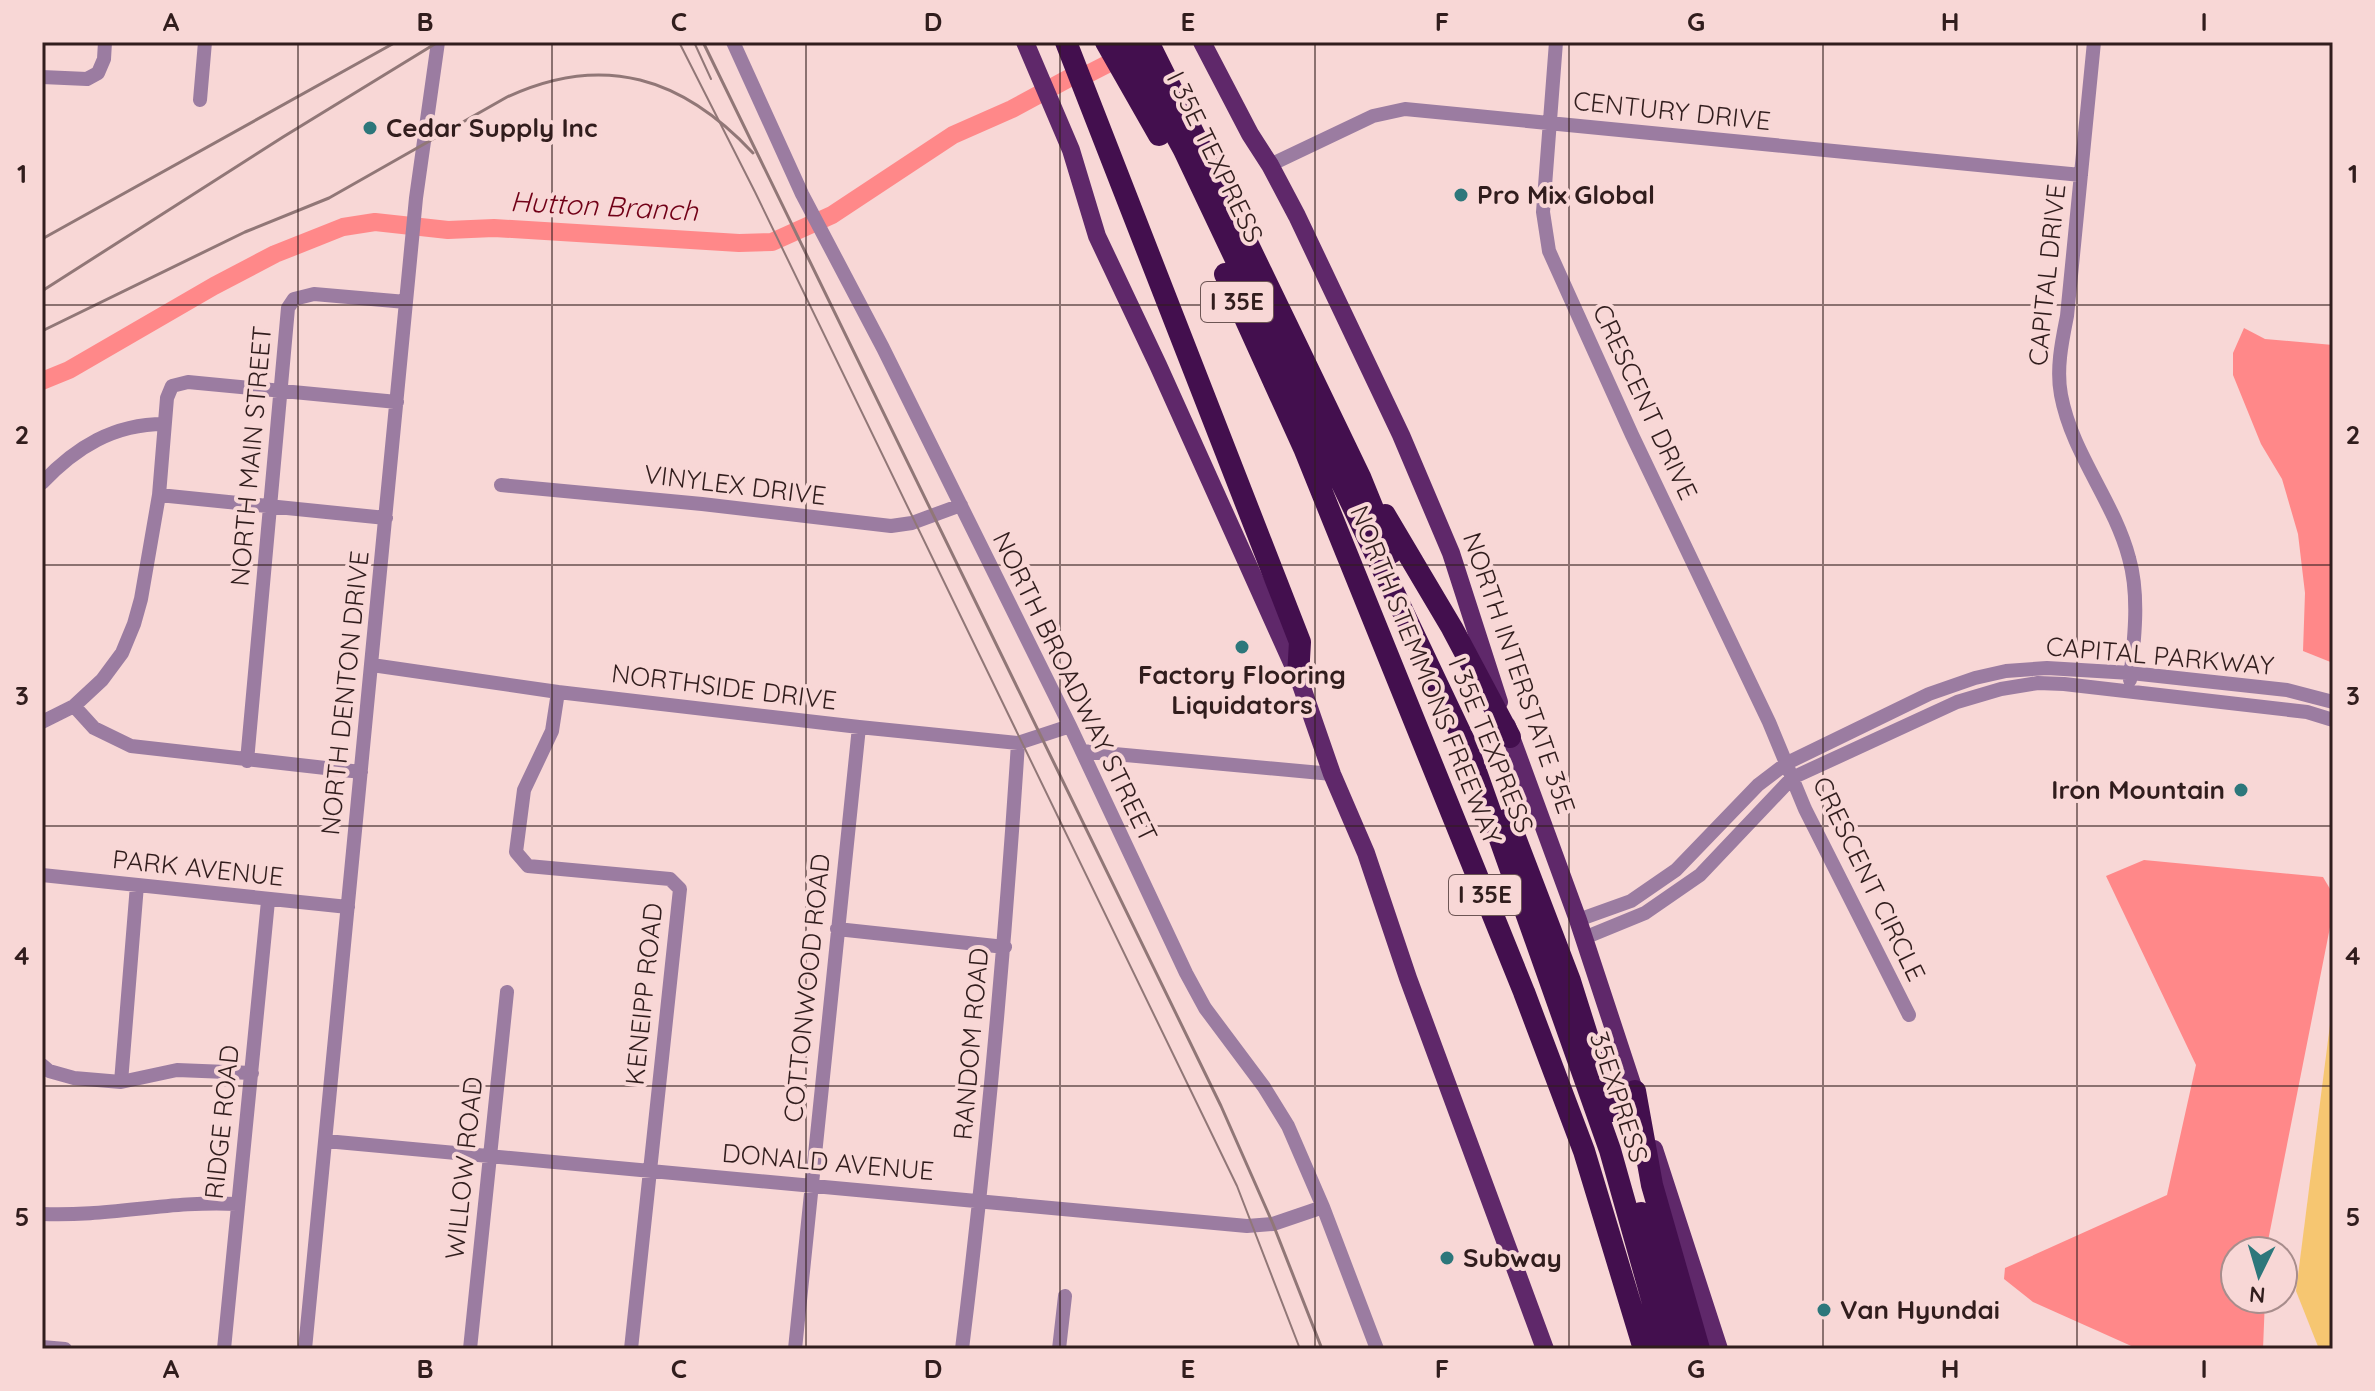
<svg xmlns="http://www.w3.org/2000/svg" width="2375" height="1391" viewBox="0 0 2375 1391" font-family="Quicksand,sans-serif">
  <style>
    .green { fill: #f6c671 }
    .water { fill: #ff8889 }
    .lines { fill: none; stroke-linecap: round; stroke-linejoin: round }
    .river { stroke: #ff8889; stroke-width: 18 }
    .minor { stroke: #9b7ca1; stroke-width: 14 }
    .major { stroke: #5f286a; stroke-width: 18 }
    .highway { stroke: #430f4e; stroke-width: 22 }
    .tram { stroke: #917777; stroke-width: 2 }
    .rail { stroke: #917777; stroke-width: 3 }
    .grid { fill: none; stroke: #311d1d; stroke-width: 2; stroke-opacity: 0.55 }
    .poi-dot { fill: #2d777b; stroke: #f8d7d6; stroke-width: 3 }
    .labels { text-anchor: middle; stroke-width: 8; stroke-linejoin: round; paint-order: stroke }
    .shield { fill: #f8d7d6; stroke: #6d5554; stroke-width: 2 }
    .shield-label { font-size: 24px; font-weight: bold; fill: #311d1d }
    .street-label { font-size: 26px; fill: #311d1d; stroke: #f8d7d6 }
    .poi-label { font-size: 26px; font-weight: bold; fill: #311d1d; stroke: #f8d7d6; text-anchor: start }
    .water-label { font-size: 28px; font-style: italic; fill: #710017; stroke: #f8d7d6 }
    .neatline { fill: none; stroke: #311d1d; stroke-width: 3 }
    .grid-label { font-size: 26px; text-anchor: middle; font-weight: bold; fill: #311d1d }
  </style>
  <rect width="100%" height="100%" fill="#f8d7d6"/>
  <path class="green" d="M2333 1001V1349H2319L2296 1291Z"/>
  <path class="water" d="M2244 328 2265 339 2333 345V663L2303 651 2305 593 2298 534 2282 479 2261 444 2233 375V353Z
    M2144 860 2323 877 2333 894V912L2266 1251H2235V1299H2265L2263 1349H2138L2033 1302 2004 1279 2005 1268 2167 1195 2196 1065 2106 876Z"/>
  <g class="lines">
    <path class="river" d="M42 381 69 370 214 286 275 254 343 227 375 222 448 230 494 228 739 243 772 242 832 215 953 135 1012 109 1073 76 1086 75 1127 54"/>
    <path class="minor" d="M733 42 802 194 883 348 1070 726 1186 973 1205 1008 1264 1087 1288 1126 1323 1207 1377 1349
      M1556 42 1543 212 1549 251 1632 435 1769 722 1805 809 1909 1015
      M2094 42 2067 316C2062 341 2056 369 2061 395 2072 454 2114 501 2129 558 2140 596 2134 642 2130 680
      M42 77 87 79 98 73 104 59 105 42
      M200 100 205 42
      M1270 165 1373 116 1405 109 2081 175
      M42 483C76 447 114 424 164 424
      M501 485 702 504 891 526 912 523 961 505
      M159 495 386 518
      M372 665 558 692 859 727 1018 743 1070 726
      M558 692 552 731 524 790 516 852 528 866 670 879 680 889 631 1349
      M74 706 102 680 122 653 134 624 141 599 159 495 167 398 172 386 188 382 397 402
      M42 722 74 706 94 728 131 746 361 772
      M1082 751 1332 774
      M247 761 288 308 294 299 314 294 406 302
      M42 875 348 907
      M1578 920 1631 901 1676 870 1758 785 1787 763 1929 694 1975 678 2006 671 2047 668 2131 673 2287 690 2333 702
      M837 929 1005 947
      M1584 938 1645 913 1700 875 1792 778 1957 702 2001 689 2038 683 2064 684 2307 712 2333 720
      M42 1065 49 1071 74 1078 121 1082 177 1070 252 1073
      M121 1082 137 885
      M326 1141 1247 1226 1273 1224 1323 1207
      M42 1214C108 1217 172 1200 237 1204
      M42 1347 65 1349
      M224 1349 268 901
      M305 1349 416 198 438 42
      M470 1349 507 992
      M795 1349 859 727
      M962 1349C987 1147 1005 946 1018 743
      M1059 1349 1065 1296"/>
    <path class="major" d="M1025 42 1071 150 1097 236 1158 365 1298 676 1332 774 1366 853 1408 978 1545 1349
      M1202 42 1250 134 1270 165 1297 216 1401 435 1451 553 1499 702
      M1507 726 1578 920 1638 1102
      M1654 1149 1719 1349"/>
    <path class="highway" d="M1066 42 1300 642 1298 676
      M1106 42 1159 135
      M1125 42 1184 150 1468 749 1610 1150 1666 1349
      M1148 42 1228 203 1360 477 1391 553
      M1225 274 1304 448 1524 992 1584 1151 1644 1349
      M1385 515 1452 628 1510 737
      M1508 819 1570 981 1611 1111
      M1635 1091 1652 1185 1699 1349
      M1641 1213 1683 1349"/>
    <path class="tram" d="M679 42 755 192 1237 1186 1300 1349
      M694 42 711 79"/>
    <path class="rail" d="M703 42 1221 1106 1273 1224 1322 1349
      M42 239 396 42
      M42 291 283 137 438 42
      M42 331 245 232 329 198 507 97C604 52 683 78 753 153"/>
  </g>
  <path class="grid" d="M298 42V1349M552 42V1349M806 42V1349M1060 42V1349M1315 42V1349M1569 42V1349M1823 42V1349M2077 42V1349M42 305H2333M42 565H2333M42 826H2333M42 1086H2333"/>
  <g class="poi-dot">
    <circle cx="370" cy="128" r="8"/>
    <circle cx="1461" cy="195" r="8"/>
    <circle cx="1242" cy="647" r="8"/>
    <circle cx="2241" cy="790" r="8"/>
    <circle cx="1447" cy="1258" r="8"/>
    <circle cx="1824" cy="1310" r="8"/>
  </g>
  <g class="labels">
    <g class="shield">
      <rect x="1201" y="282" width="72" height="40" rx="6"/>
      <rect x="1449" y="875" width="72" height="40" rx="6"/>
    </g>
    <g class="shield-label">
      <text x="1237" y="310">I 35E</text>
      <text x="1485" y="903">I 35E</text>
    </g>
    <g class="street-label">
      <text transform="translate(1672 111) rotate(6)" y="9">CENTURY DRIVE</text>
      <text transform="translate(1215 157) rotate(64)" y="9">I 35E TEXPRESS</text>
      <text transform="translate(2047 275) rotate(-84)" y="9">CAPITAL DRIVE</text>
      <text transform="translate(1645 402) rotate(65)" y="9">CRESCENT DRIVE</text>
      <text transform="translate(251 456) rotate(-85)" y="9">NORTH MAIN STREET</text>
      <text transform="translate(735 485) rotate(7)" y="9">VINYLEX DRIVE</text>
      <text transform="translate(2160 656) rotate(5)" y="9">CAPITAL PARKWAY</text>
      <text transform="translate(1519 673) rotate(71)" y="9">NORTH INTERSTATE 35E</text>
      <text transform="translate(1426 675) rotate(68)" y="9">NORTH STEMMONS FREEWAY</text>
      <text transform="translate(724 687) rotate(7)" y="9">NORTHSIDE DRIVE</text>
      <text transform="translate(1075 687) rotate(64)" y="9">NORTH BROADWAY STREET</text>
      <text transform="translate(345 693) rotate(-84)" y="9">NORTH DENTON DRIVE</text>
      <text transform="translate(1491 745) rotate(68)" y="9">I 35E TEXPRESS</text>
      <text transform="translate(198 868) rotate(6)" y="9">PARK AVENUE</text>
      <text transform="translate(1869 879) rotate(64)" y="9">CRESCENT CIRCLE</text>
      <text transform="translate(807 988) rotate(-84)" y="9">COTTONWOOD ROAD</text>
      <text transform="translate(644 994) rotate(-84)" y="9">KENEIPP ROAD</text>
      <text transform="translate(971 1044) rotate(-85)" y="9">RANDOM ROAD</text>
      <text transform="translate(1619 1097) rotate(72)" y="9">35EXPRESS</text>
      <text transform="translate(222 1122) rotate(-84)" y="9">RIDGE ROAD</text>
      <text transform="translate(828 1162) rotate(5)" y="9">DONALD AVENUE</text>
      <text transform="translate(464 1168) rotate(-84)" y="9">WILLOW ROAD</text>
    </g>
    <g class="poi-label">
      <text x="386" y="137">Cedar Supply Inc</text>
      <text x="1477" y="204">Pro Mix Global</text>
      <text x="1242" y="684" text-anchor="middle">Factory Flooring<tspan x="1242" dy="30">Liquidators</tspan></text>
      <text x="2225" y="799" text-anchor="end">Iron Mountain</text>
      <text x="1463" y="1267">Subway</text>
      <text x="1840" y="1319">Van Hyundai</text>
    </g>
    <g class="water-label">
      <text transform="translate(604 206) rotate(3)" y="10">Hutton Branch</text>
    </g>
  </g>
  <rect width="2375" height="1391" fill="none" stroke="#f8d7d6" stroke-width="88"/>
  <g transform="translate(2259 1275) rotate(185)"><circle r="38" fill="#f8d7d6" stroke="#a88d8c" stroke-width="2"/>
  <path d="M0-6L14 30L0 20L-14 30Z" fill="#2d777b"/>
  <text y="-12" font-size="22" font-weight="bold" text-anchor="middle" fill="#311d1d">N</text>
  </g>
  <rect x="44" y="44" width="2287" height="1303" class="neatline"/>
  <g class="grid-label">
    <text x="171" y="31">A</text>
    <text x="425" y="31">B</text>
    <text x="679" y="31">C</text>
    <text x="933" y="31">D</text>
    <text x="1188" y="31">E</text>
    <text x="1442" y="31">F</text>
    <text x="1696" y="31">G</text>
    <text x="1950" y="31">H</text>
    <text x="2204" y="31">I</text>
    <text x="22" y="183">1</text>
    <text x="2353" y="183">1</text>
    <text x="22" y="444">2</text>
    <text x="2353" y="444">2</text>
    <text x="22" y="705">3</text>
    <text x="2353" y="705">3</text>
    <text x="22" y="965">4</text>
    <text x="2353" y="965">4</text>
    <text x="22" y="1226">5</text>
    <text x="2353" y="1226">5</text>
    <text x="171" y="1378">A</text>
    <text x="425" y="1378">B</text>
    <text x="679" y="1378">C</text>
    <text x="933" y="1378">D</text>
    <text x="1188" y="1378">E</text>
    <text x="1442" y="1378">F</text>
    <text x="1696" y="1378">G</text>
    <text x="1950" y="1378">H</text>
    <text x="2204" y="1378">I</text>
  </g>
</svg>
